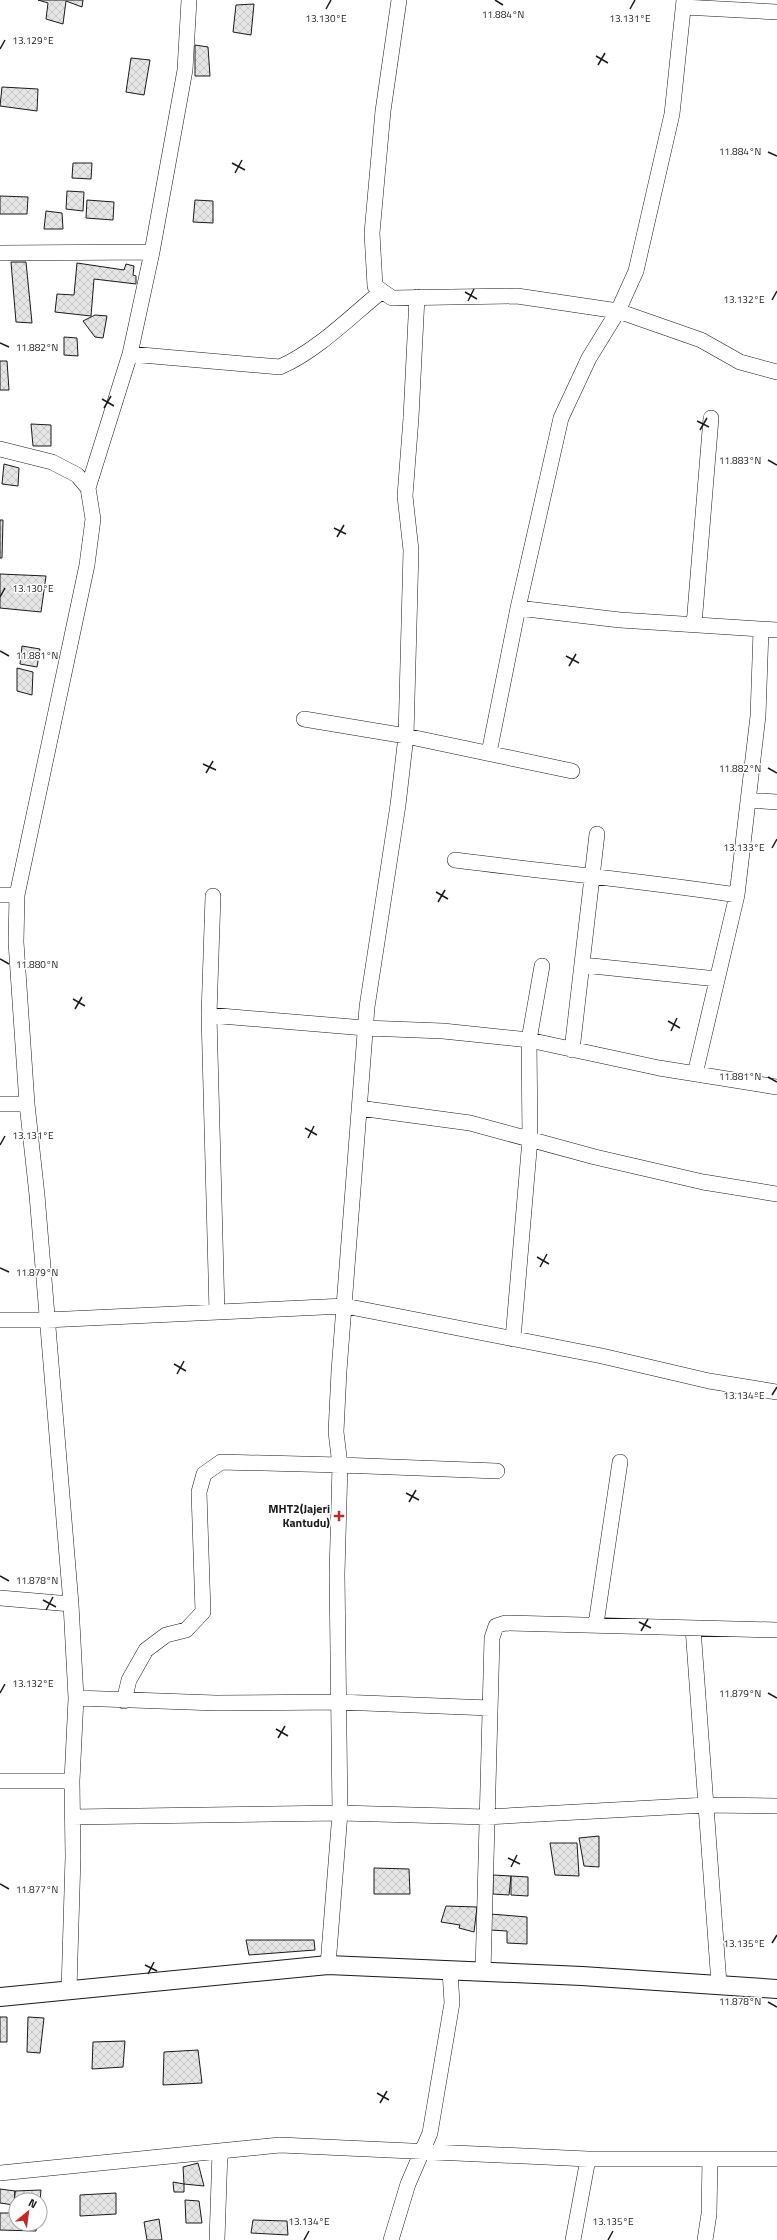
<svg xmlns="http://www.w3.org/2000/svg" width="777" height="2240" viewBox="0 0 777 2240" font-family="'Titillium Web',sans-serif">
  <style>
    .building { fill: url(#building-cross-hatch); stroke: #1a1a1a }
    .lines { fill: none; stroke-linecap: round; stroke-linejoin: round }
    .minor-casing { stroke: #1a1a1a; stroke-width: 16 }
    .tertiary-casing { stroke: #1a1a1a; stroke-width: 20 }
    .minor { stroke: #fff; stroke-width: 15 }
    .tertiary { stroke: #fff; stroke-width: 18 }
    .ticks { fill: none; stroke: #1a1a1a; stroke-width: 1.5 }
    .poi-dot { fill: #c62828; stroke: #fff; stroke-width: 1.5 }
    .labels { text-anchor: middle; stroke-width: 3; stroke-linejoin: round; paint-order: stroke }
    .poi-label { font-size: 12px; font-weight: bold; fill: #1a1a1a; stroke: #fff; text-anchor: end }
    .ticks-label { font-size: 10px; text-anchor: middle; fill: #1a1a1a; stroke: #fff; stroke-width: 3; stroke-linejoin: round; paint-order: stroke }
  </style>
  <defs>
    <pattern id="building-cross-hatch" width="8" height="8" patternUnits="userSpaceOnUse"><rect width="8" height="8" fill="#e6e6e6"/><path d="M0 0l8 8M0 8l8-8" fill="none" stroke="#c5c5c5"/></pattern>
  </defs>
  <rect width="100%" height="100%" fill="#fff"/>
  <path class="building" d="M38 0H83L82 7 66 1 63 24 46 19 48 3Z
    M254 4 251 35 233 32 236 5Z
    M195 45 208 47 210 76H195Z
    M131 58 150 60 144 95 126 92Z
    M2 87 38 89 37 111 0 106Z
    M73 163H92L91 179 72 178Z
    M67 191 84 192 83 211 66 209Z
    M0 196 28 197 27 214H0Z
    M87 200 114 202 113 220 86 218Z
    M195 200 213 201V223L193 222Z
    M46 211 62 213 63 229H44Z
    M11 262H26L32 323 16 322Z
    M77 263 124 270 126 264 134 266 133 275 136 276V284L94 279 91 316 55 312 57 294 74 295Z
    M95 315 107 316 103 338 95 337 83 321Z
    M64 337 77 338 78 356 64 355Z
    M0 361H7L9 390H0Z
    M31 424 51 425V446H33Z
    M4 464 19 468 18 486 2 484Z
    M0 520H3L2 558H0Z
    M0 574 46 576 41 612 0 608Z
    M22 646 40 649 37 667 20 664Z
    M17 668 33 672 32 695 17 691Z
    M599 1836V1867L584 1866 579 1838Z
    M550 1843H577L579 1876 555 1875Z
    M374 1868 409 1869 410 1894H374Z
    M493 1875 511 1876 509 1895 493 1894Z
    M511 1876 528 1877V1896L511 1895Z
    M446 1906 477 1907 474 1932 459 1928 460 1925 441 1922Z
    M490 1914 527 1917V1944L507 1943V1931L490 1930Z
    M246 1940H314L315 1950 249 1955Z
    M0 2017H7V2042H0Z
    M28 2017 44 2018 40 2053 27 2052Z
    M125 2041 123 2067 92 2069 93 2042Z
    M198 2050 202 2083 163 2085 164 2052Z
    M198 2163 204 2186 184 2184 183 2167Z
    M173 2182 184 2184V2192H174Z
    M0 2189 15 2191 14 2205 0 2203Z
    M41 2190 40 2201 16 2200V2206L14 2205 15 2191Z
    M116 2193V2214L80 2216V2195Z
    M185 2200 199 2201 202 2223H186Z
    M0 2213H16V2224H37L36 2231 0 2230Z
    M159 2219 162 2240H147L144 2222Z
    M253 2220 287 2221 288 2235 251 2233Z"/>
  <g class="lines">
    <defs>
      <path id="minor" d="M399 0 383 111 372 233 375 286 392 298 517 296 618 311 701 340 740 362 777 372
        M683 7 777 12
        M0 253 152 252
        M130 354 280 367C318 350 350 317 382 291
        M0 449 52 462 77 475 88 488
        M518 608 620 620 777 630
        M694 625 711 418
        M304 719 406 736 572 771
        M489 753 518 608 561 418 589 358 618 311 636 271 672 114 684 0
        M748 800 777 802
        M455 860C549 872 643 881 737 895
        M0 895H17
        M213 896 209 1015 217 1312
        M583 965 717 979
        M209 1015 365 1028 443 1031 529 1040 659 1068 777 1087
        M572 1050 597 834
        M695 1074 737 895 758 716 761 630
        M0 1104H27
        M359 1108 470 1123 595 1157 703 1182 777 1194
        M0 1320H46L345 1306 602 1356 709 1381 777 1392
        M513 1339 530 1139 529 1040 542 966
        M0 1598 71 1604
        M596 1624 620 1462
        M693 1628 719 1984
        M76 1698 216 1703 339 1702 490 1708
        M124 1701 129 1680 146 1650 166 1635 186 1630 203 1612 199 1492 204 1474 221 1462 340 1465 497 1471
        M0 1781H72
        M72 1817 340 1813 486 1817 706 1805 777 1806
        M328 1965 340 1813 337 1574 340 1465 336 1432 339 1371 367 1007 398 805 406 736 411 550 405 496 411 418 417 297
        M483 1972 492 1638 496 1626 505 1623 777 1630
        M69 1990 73 1857 72 1781 76 1698 71 1604 37 1195 27 1104 16 942 17 895 87 565 93 519 88 488 130 354 152 252 185 70 189 0
        M0 2173 280 2145 588 2159H777
        M217 2240 220 2151
        M391 2240 408 2184 430 2133 452 2003 450 1971
        M573 2240 588 2159
        M705 2240 709 2214 710 2159"/>
      <path id="tertiary" d="M0 1997 328 1965 582 1976 777 1989"/>
    </defs>
    <use href="#minor" class="minor-casing"/>
    <use href="#tertiary" class="tertiary-casing"/>
    <use href="#minor" class="minor"/>
    <use href="#tertiary" class="tertiary"/>
  </g>
  <path class="ticks" d="M495 0 503 5M326 9 331 0M630 9 635 0M0 49 5 40M596 56 608 63M598 65 605 53M768 152 777 156M232 163 245 170M235 173 242 160M465 292 477 299M772 300 777 291M468 301 474 289M0 343 9 347M102 399 114 406M104 408 111 396M697 421 709 427M700 430 707 418M768 460 777 465M334 528 346 534M337 537 344 525M0 597 5 588M0 651 9 656M566 656 579 663M569 666 576 654M203 764 216 770M768 768 777 773M206 773 213 761M772 848 777 839M436 892 448 899M438 902 445 890M0 959 9 964M73 999 85 1006M75 1009 82 997M668 1021 680 1028M671 1031 677 1018M768 1077 777 1082M305 1128 317 1135M308 1138 314 1126M0 1145 5 1136M537 1257 549 1264M540 1267 547 1254M0 1268 9 1272M174 1364 186 1371M177 1374 184 1361M772 1395 777 1387M406 1493 419 1500M409 1502 416 1490M0 1576 9 1581M43 1600 56 1607M46 1610 53 1597M639 1622 651 1628M641 1631 648 1619M0 1693 5 1684M768 1693 777 1698M276 1729 288 1736M278 1738 285 1726M508 1858 520 1864M511 1867 517 1855M0 1884 9 1889M772 1943 777 1935M145 1965 157 1971M148 1974 154 1962M768 2002 777 2007M377 2093 389 2100M380 2103 387 2091M304 2240 309 2231M608 2240 613 2231"/>
  <path class="poi-dot" d="M337 1510h4v4h4v4h-4v4h-4v-4h-4v-4h4z"/>
  <g class="labels">
    <g class="poi-label">
      <text x="330" y="1513">MHT2(Jajeri<tspan x="330" dy="14">Kantudu)</tspan></text>
    </g>
  </g>
  <g class="ticks-label">
    <text x="503" y="18">11.884°N</text>
    <text x="326" y="22">13.130°E</text>
    <text x="630" y="22">13.131°E</text>
    <text x="33" y="44">13.129°E</text>
    <text x="740" y="155">11.884°N</text>
    <text x="744" y="303">13.132°E</text>
    <text x="37" y="351">11.882°N</text>
    <text x="740" y="464">11.883°N</text>
    <text x="33" y="592">13.130°E</text>
    <text x="37" y="659">11.881°N</text>
    <text x="740" y="772">11.882°N</text>
    <text x="744" y="851">13.133°E</text>
    <text x="37" y="968">11.880°N</text>
    <text x="740" y="1080">11.881°N</text>
    <text x="33" y="1139">13.131°E</text>
    <text x="37" y="1276">11.879°N</text>
    <text x="744" y="1399">13.134°E</text>
    <text x="37" y="1584">11.878°N</text>
    <text x="33" y="1687">13.132°E</text>
    <text x="740" y="1697">11.879°N</text>
    <text x="37" y="1893">11.877°N</text>
    <text x="744" y="1947">13.135°E</text>
    <text x="740" y="2005">11.878°N</text>
    <text x="309" y="2225">13.134°E</text>
    <text x="613" y="2225">13.135°E</text>
  </g>
  <g transform="translate(28 2212) rotate(29)"><circle r="19" fill="#ffffff" stroke="#a3a3a3"/>
  <path d="M0-3L7 15L0 10L-7 15Z" fill="#c62828"/>
  <text y="-6" font-size="11" font-weight="bold" text-anchor="middle" fill="#1a1a1a">N</text>
  </g>
</svg>
